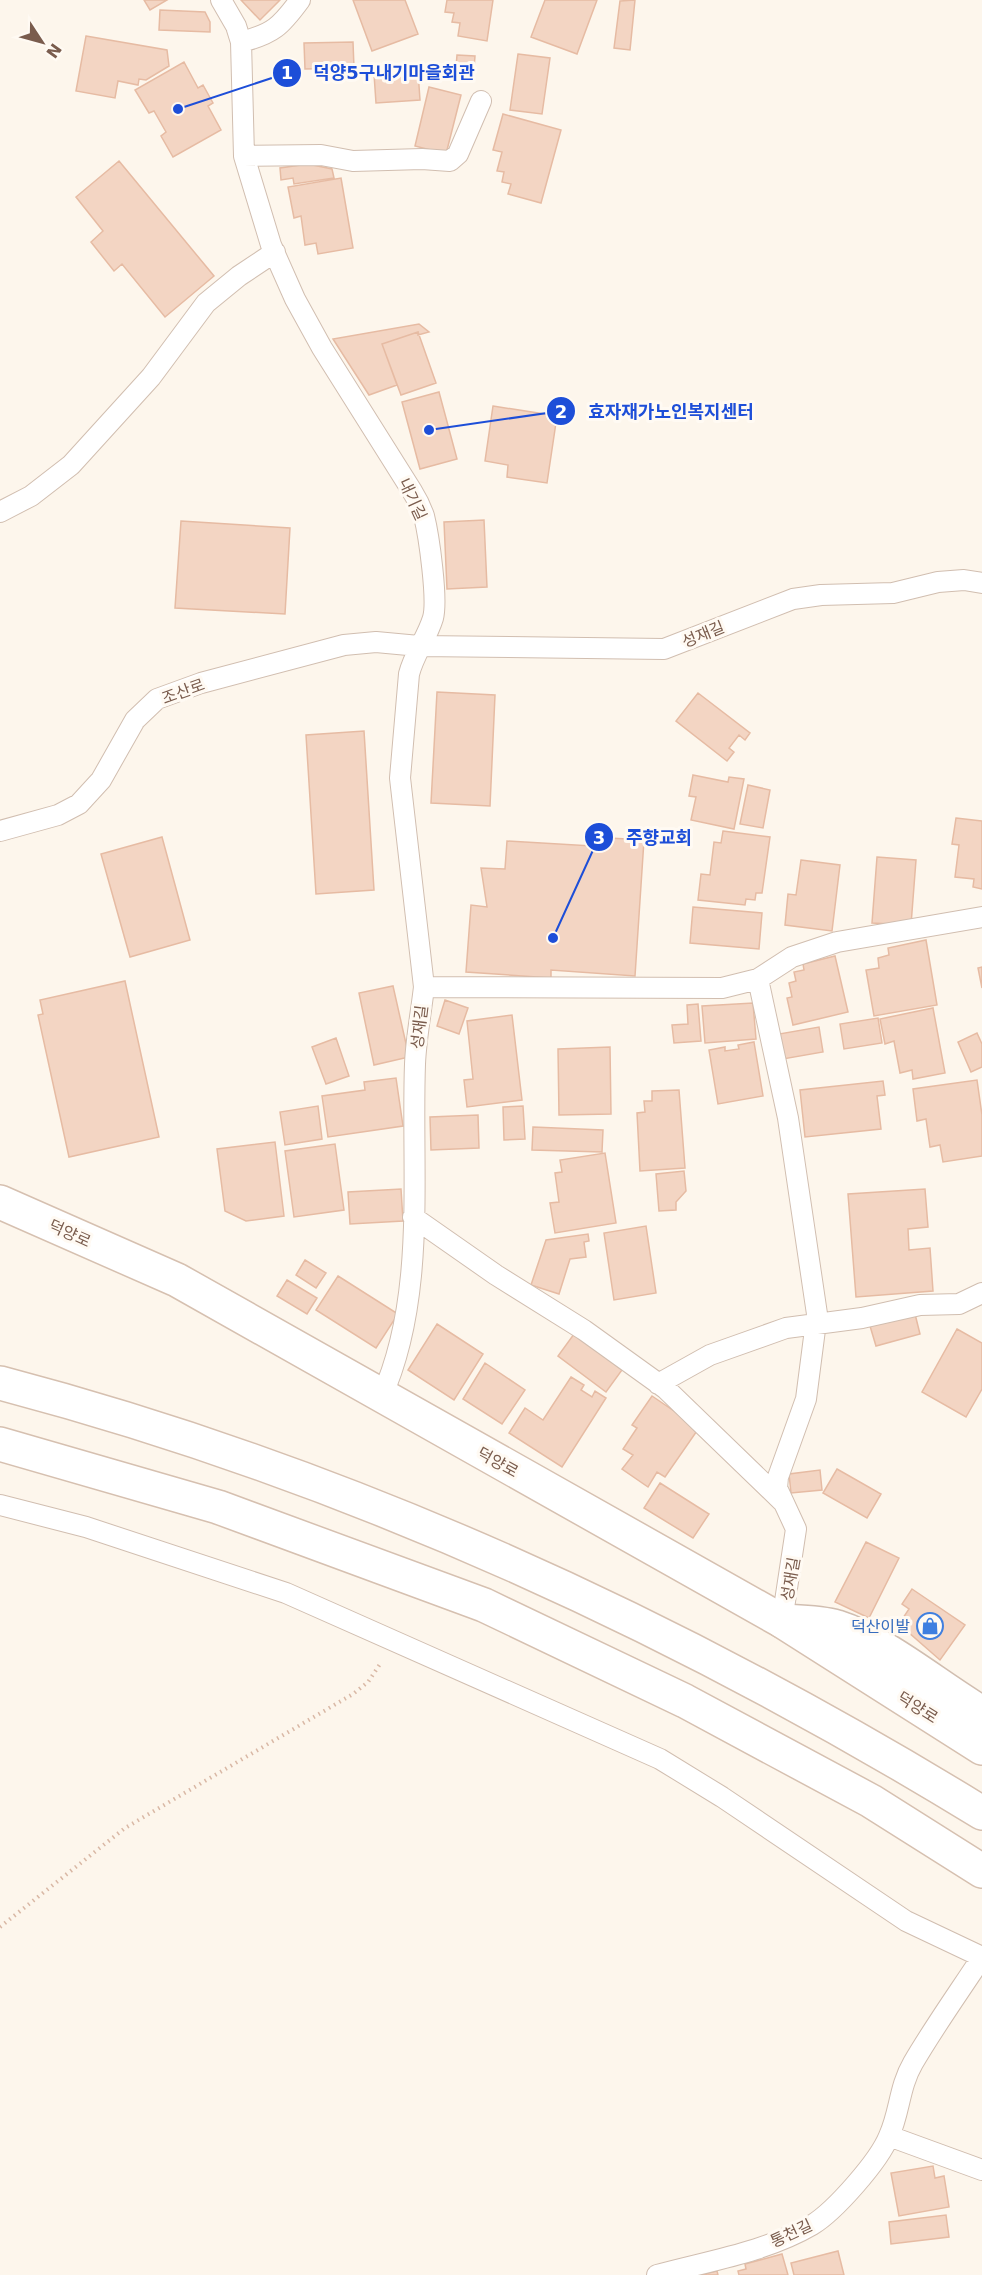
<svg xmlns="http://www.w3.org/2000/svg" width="982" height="2275" viewBox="0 0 982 2275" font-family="'DejaVu Sans','Noto Sans KR',sans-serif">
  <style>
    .building { fill: #f3d5c3; stroke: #e6bba3; stroke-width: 1.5 }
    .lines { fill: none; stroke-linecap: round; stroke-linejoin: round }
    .lane-casing { stroke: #d1beb0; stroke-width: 22 }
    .street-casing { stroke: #d1beb0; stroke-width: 36 }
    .secondary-casing { stroke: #d6c0b0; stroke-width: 36 }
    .path { stroke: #d9b8a5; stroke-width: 4; stroke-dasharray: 1.5 4.5; stroke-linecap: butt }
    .lane { stroke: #fff; stroke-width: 20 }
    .street { stroke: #fff; stroke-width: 33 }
    .secondary { stroke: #fff; stroke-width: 33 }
    .labels { text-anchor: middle; stroke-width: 6; stroke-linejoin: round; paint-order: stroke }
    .street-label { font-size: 16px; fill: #7a5c4d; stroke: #fffaf3 }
    .shop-label { font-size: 16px; fill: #366cbe; stroke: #fffaf3; text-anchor: end }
    .leader { fill: none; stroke: #1d4ed8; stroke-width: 2 }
    .callout-dot { fill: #1d4ed8; stroke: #fffaf3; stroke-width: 2 }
    .mark-label { font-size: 18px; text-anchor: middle; font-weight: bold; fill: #fff }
    .callout-label { font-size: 18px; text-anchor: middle; font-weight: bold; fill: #1d4ed8; stroke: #fffaf3; stroke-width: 6; stroke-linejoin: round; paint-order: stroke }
  </style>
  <rect width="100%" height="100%" fill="#fdf6ec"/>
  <path class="building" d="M144 0H167L150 10Z
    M241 0H280L260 20Z
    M353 0H405L418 34 372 51Z
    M447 0H493L487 41 458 36 460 23 452 22 454 13 445 12Z
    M545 0H597L577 54 531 37Z
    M635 0 630 50 614 48 620 1Z
    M160 10 205 12 210 22V32L159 30Z
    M86 36 167 50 169 66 146 80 139 79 138 85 118 81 115 98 76 91Z
    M353 42 354 68 305 69 304 43Z
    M518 54 550 58 542 114 510 110Z
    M457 55 475 56 473 81 455 79Z
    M184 62 198 88 203 85 213 103 208 106 221 130 173 157 161 136 166 132 154 111 149 113 135 90Z
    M418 71 420 100 376 103 374 74Z
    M429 87 461 95 446 154 415 146Z
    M503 114 561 130 541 203 508 194 511 184 502 182 504 172 497 171 502 152 493 150Z
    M119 161 214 276 165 317 122 264 114 271 91 242 103 231 76 197Z
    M308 164 332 169 334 178 294 184 293 178 281 180 280 168Z
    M341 178 353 248 318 254 316 243 305 245 301 216 294 218 288 187Z
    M419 324 429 332 418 335V332L382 344 397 385 369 395 333 339Z
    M418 332 436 383 401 395 382 344Z
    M439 392 457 459 420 469 402 402Z
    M493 406 557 416 547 483 507 477 508 465 485 461Z
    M484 520 487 587 447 589 444 522Z
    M181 521 290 528 285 614 175 608Z
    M437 692 495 695 490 806 431 803Z
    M698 693 750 733 745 740 739 735 729 748 734 752 727 761 676 721Z
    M364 731 374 890 316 894 306 735Z
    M693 775 728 782 729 777 744 779 734 829 691 820 696 797 689 796Z
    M748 785 770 790 763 828 740 824Z
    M956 818 982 821V889L973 887 974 879 955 877 959 845 952 844Z
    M723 831 770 837 762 893H756L755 900 746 899 745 905 698 900 701 874 710 875 714 842 721 843Z
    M162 837 190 940 130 957 101 854Z
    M609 838 644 840 635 976 551 970V978L466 972 471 905 487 907 481 868 505 869 507 841 609 847Z
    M877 857 916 860 911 925 872 923Z
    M801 860 840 865 832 931 785 925 788 894 796 895Z
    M693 907 762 913 759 949 690 943Z
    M926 940 937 1005 874 1016 866 970 879 968 878 958 889 955 888 948Z
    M835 956 848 1012 793 1025 787 998 792 997 789 983 796 981 794 972 804 970 803 964Z
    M982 967V988L978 968Z
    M125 981 159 1137 69 1157 38 1015 43 1014 40 1000Z
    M393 986 409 1057 374 1065 359 993Z
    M445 1000 468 1008 459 1034 437 1026Z
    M753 1003 756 1039 705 1043 702 1006Z
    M698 1004 701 1041 674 1043 672 1025 688 1024 687 1005Z
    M933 1008 945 1073 913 1079 912 1070 900 1073 894 1041 885 1044 880 1019Z
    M512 1015 522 1100 467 1107 464 1080 473 1079 467 1021Z
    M878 1018 882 1043 844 1049 840 1024Z
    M819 1027 823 1052 783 1059 779 1034Z
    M977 1033 982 1044V1067L971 1072 958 1042Z
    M336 1038 349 1076 326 1084 312 1047Z
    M754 1042 763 1096 718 1104 709 1050 725 1047V1051L739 1049 738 1045Z
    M610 1047 611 1114 559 1115 558 1049Z
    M396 1078 403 1126 328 1137 322 1096 365 1090 364 1082Z
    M977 1080 982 1115V1156L943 1162 940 1145 930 1147 926 1119 917 1121 913 1089Z
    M883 1081 885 1095 877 1096 881 1129 805 1137 800 1090Z
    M679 1090 685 1168 640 1171 637 1113 645 1112 644 1101H652V1091Z
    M318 1106 322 1139 285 1145 280 1112Z
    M523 1106 525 1139 504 1140 503 1107Z
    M478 1115 479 1148 431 1150 430 1117Z
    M533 1127 603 1130 602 1152 532 1150Z
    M275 1142 284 1216 246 1221 225 1211 217 1149Z
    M335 1144 344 1210 294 1217 285 1151Z
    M605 1153 616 1223 555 1233 550 1203 559 1202 555 1173 562 1172 560 1160Z
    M684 1171 686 1191 676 1202V1210L659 1211 656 1174Z
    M401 1189 403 1221 350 1224 348 1192Z
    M925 1189 928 1227 908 1229 909 1250 930 1248 933 1291 856 1297 848 1194Z
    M646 1226 656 1293 614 1300 604 1233Z
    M588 1234 589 1241 584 1242 586 1257 570 1259 559 1294 531 1285 546 1240Z
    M305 1260 326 1273 316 1288 296 1275Z
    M338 1276 398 1314 376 1348 316 1310Z
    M287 1280 317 1298 307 1314 277 1296Z
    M915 1314 920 1334 876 1346 870 1326Z
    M437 1324 483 1354 454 1400 408 1370Z
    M957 1329 982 1343V1389L966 1417 922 1392Z
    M574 1334 622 1370 606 1392 558 1356Z
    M485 1363 525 1390 502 1424 463 1399Z
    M571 1377 584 1385 581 1390 592 1397 595 1391 606 1398 562 1467 509 1433 525 1408 543 1420Z
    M652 1396 699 1428 665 1477 657 1472 648 1487 622 1469 633 1455 623 1449 637 1428 632 1425Z
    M837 1469 881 1494 867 1518 823 1493Z
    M820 1470 822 1490 791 1493 789 1474Z
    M660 1483 709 1514 693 1538 644 1508Z
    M866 1542 899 1558 869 1618 835 1602Z
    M912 1589 965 1625 940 1660 899 1624 909 1609 902 1604Z
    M933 2166 935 2178 944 2176 949 2207 899 2216 891 2173Z
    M946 2215 949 2237 891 2244 889 2222Z
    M838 2251 844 2275H794L791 2263Z
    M782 2254 788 2275H739L738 2271 746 2269 745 2264Z
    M717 2271 718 2275H700Z"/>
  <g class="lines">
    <defs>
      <path id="lane" d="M221 0 236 26 241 42 244 156 271 245 295 299 322 348 412 491C417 499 421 507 424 516 429 536 438 600 433 618 427 638 414 654 409 674L400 778 424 987
        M241 42C273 34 281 26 300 0
        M244 156 321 155 353 161 422 159 450 161 458 154 481 101
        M0 512 31 496 71 465 151 377 206 303 239 276 275 252
        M0 831 58 815 79 804 101 780 135 720 157 699 201 683 344 645 376 642 419 646 664 649 793 599 821 595 893 593 938 582 964 580 982 583
        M758 979 788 1118 817 1314 806 1399 778 1477 777 1488 796 1529 782 1621
        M413 1217 496 1275 584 1330 666 1389 783 1502
        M658 1384 710 1355 786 1328 862 1318 920 1305 959 1304 982 1293
        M381 1398C427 1297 411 1172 415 1064 416 1039 421 1013 424 987L722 988 758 979 792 957 837 942 982 917
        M0 1505 86 1527 286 1593 660 1759 722 1797 906 1921 982 1957
        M889 2136 982 2170
        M657 2275C708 2261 766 2252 812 2225 835 2211 879 2161 889 2136 900 2112 899 2087 913 2063 934 2027 959 1992 982 1957"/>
      <path id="street" d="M782 1621C800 1622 820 1622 837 1627 887 1643 936 1686 982 1713"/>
      <path id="secondary" d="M0 1202 177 1280 782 1621 982 1748
        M0 1383C346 1474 677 1626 982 1813
        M0 1444 218 1507 484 1605 685 1701 871 1801 982 1871"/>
    </defs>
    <use href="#lane" class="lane-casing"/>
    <use href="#street" class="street-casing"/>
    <use href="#secondary" class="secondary-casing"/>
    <path class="path" d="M0 1927 125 1828 353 1694 368 1682 380 1664"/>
    <use href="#lane" class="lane"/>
    <use href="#street" class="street"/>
    <use href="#secondary" class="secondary"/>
  </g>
  <defs>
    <symbol id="shop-ring" viewBox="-11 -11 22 22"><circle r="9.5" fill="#fffaf3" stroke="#3f7fe0" stroke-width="1.5"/><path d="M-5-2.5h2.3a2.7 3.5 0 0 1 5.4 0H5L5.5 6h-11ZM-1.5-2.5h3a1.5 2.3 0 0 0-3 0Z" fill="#3f7fe0"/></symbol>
  </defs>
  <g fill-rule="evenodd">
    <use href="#shop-ring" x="915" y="1611" width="30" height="30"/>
  </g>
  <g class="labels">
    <g class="street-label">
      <text transform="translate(413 499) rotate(65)" y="6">내기길</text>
      <text transform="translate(703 634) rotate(-22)" y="6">성재길</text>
      <text transform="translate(183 691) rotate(-20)" y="6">조산로</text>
      <text transform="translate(419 1027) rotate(-83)" y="6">성재길</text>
      <text transform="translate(70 1233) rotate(24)" y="6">덕양로</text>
      <text transform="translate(498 1462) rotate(29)" y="6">덕양로</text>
      <text transform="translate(790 1579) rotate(-80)" y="6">성재길</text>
      <text transform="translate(918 1707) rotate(32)" y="6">덕양로</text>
      <text transform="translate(791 2233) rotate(-25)" y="6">통천길</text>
    </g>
    <g class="shop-label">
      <text x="910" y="1632">덕산이발</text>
    </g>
  </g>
  <path class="leader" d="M178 109L287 73M429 430L561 411M553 938L599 837"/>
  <g class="callout-dot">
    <circle cx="178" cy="109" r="6"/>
    <circle cx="429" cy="430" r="6"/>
    <circle cx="553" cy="938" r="6"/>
    <circle cx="287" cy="73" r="15"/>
    <circle cx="561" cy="411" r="15"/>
    <circle cx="599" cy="837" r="15"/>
  </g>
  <g class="mark-label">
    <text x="287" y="79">1</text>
    <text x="561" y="418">2</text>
    <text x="599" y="844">3</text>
  </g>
  <g class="callout-label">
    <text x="394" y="79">덕양5구내기마을회관</text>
    <text x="671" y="418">효자재가노인복지센터</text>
    <text x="659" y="844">주향교회</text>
  </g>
  <g transform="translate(42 42) rotate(126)" stroke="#fffaf3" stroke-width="4.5" paint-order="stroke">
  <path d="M0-4.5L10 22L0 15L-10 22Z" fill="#7a5c4d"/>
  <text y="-9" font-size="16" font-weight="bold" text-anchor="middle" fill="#7a5c4d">N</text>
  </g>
</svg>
